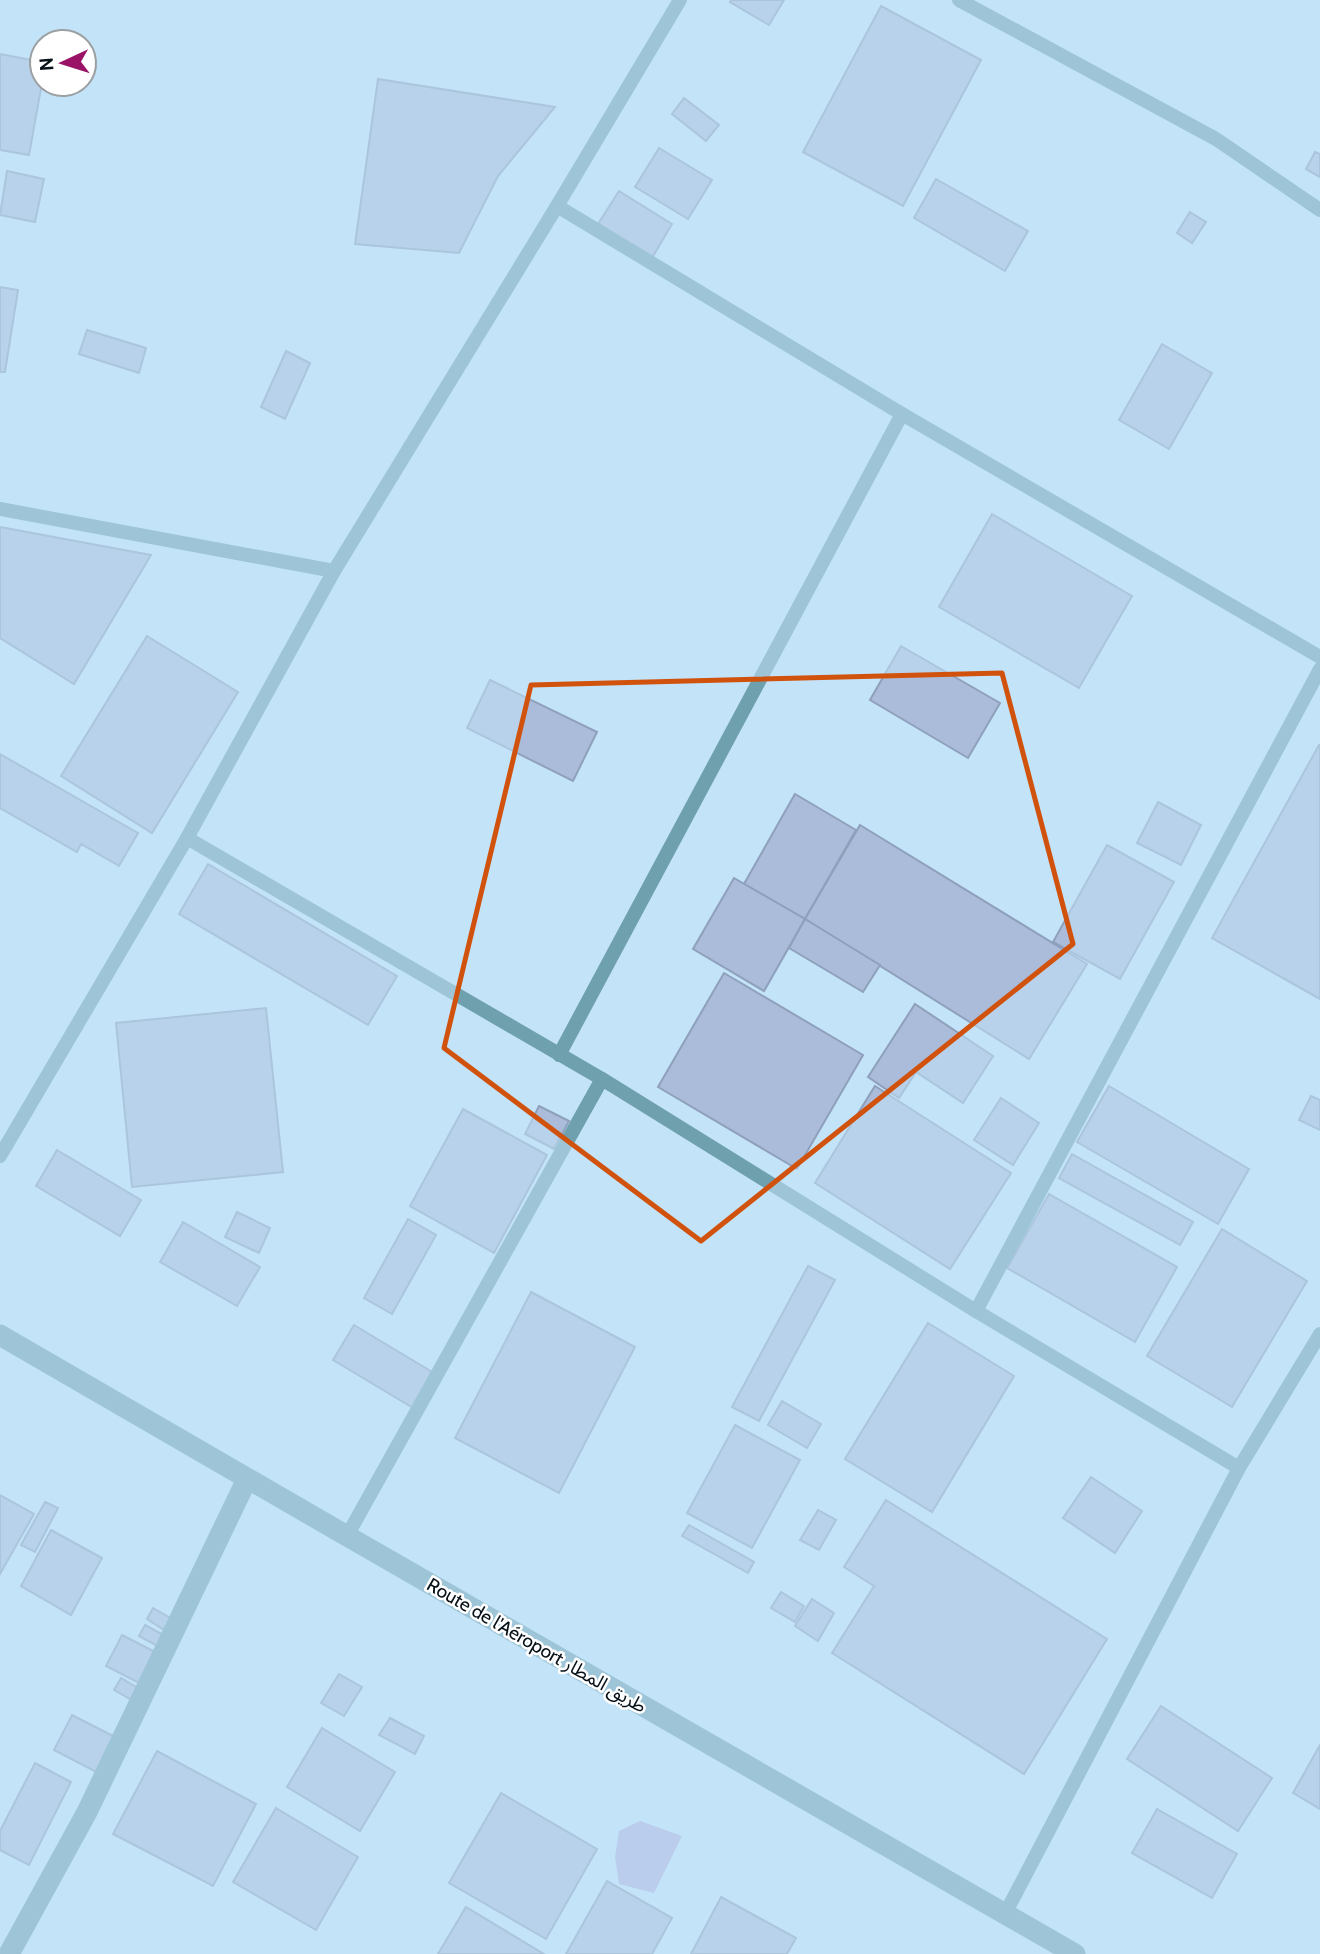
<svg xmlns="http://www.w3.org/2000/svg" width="1320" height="1954" font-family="Cabin,'Noto Sans Arabic',sans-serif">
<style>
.green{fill:#afb1db}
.building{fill:#aabcd9;stroke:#8ea0bb;stroke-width:2}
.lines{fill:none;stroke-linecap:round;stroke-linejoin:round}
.service{stroke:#6fa0ad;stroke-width:14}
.minor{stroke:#6fa0ad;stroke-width:21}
.tertiary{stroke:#6fa0ad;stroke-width:21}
.marked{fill:none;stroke:#d1520d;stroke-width:5;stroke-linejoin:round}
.labels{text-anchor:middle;stroke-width:5;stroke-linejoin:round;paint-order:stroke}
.street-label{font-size:19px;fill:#061118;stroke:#fff}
</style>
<rect width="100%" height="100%" fill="#c3e3f9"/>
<!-- green -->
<path class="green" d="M640,1821L682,1836L654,1893L619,1884L615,1857L619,1831Z"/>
<!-- building -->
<g class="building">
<path d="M731,0H784L769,25L730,2Z"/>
<path d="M881,6L981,60L903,206L803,152Z"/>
<path d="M0,54L42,62V83L29,155L0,150Z"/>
<path d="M378,79L555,107L498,176L459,253L355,244Z"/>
<path d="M684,98L719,125L706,141L672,114Z"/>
<path d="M659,148L712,180L688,219L635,187Z"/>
<path d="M1315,152L1320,154V177L1306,169Z"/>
<path d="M7,171L44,179L35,222L0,215Z"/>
<path d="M936,179L1028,231L1005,271L914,218Z"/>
<path d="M619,191L672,224L652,258L598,224Z"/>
<path d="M1190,212L1206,222L1192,243L1177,233Z"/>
<path d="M0,287L18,290L5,372H0Z"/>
<path d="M87,330L146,348L139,373L79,354Z"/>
<path d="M1162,344L1212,373L1169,449L1119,420Z"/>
<path d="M286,351L310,363L285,419L261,407Z"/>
<path d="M992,514L1132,596L1079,688L939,607Z"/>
<path d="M0,527L151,555L74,684L0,638Z"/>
<path d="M147,636L238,692L152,833L61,776Z"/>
<path d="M901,646L1000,703L968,758L870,700Z"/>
<path d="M490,680L597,732L573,781L467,728Z"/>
<path d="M1319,745H1320V999L1212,938Z"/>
<path d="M0,754L138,833L119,866L81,844L77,852L0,808Z"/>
<path d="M795,794L856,830L805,919L744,884Z"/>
<path d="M1158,802L1201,825L1181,865L1137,843Z"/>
<path d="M860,825L1087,964L1029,1059L805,919Z"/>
<path d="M1107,845L1174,882L1120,979L1053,942Z"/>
<path d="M208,864L397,976L368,1025L179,914Z"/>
<path d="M734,878L805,919L764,991L693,949Z"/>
<path d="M805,919L880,965L863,992L789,948Z"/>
<path d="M724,973L863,1055L797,1169L658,1087Z"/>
<path d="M915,1004L993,1056L963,1103L916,1072L899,1098L868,1077Z"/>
<path d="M266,1008L283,1172L132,1187L116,1023Z"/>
<path d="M875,1086L1011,1173L950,1269L815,1183Z"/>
<path d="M1109,1086L1249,1169L1218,1224L1077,1142Z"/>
<path d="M1311,1096L1320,1100V1130L1299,1120Z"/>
<path d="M1001,1098L1039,1123L1013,1165L974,1140Z"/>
<path d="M539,1106L569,1121L554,1149L525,1134Z"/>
<path d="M463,1109L547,1155L494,1253L410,1206Z"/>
<path d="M57,1150L141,1200L120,1236L36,1186Z"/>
<path d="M1072,1154L1193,1222L1180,1245L1059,1178Z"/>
<path d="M1049,1194L1177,1267L1135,1342L1007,1268Z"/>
<path d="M237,1212L270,1228L259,1253L225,1237Z"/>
<path d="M408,1219L436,1235L392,1314L364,1298Z"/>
<path d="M183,1222L260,1267L237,1306L160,1262Z"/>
<path d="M1222,1229L1307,1281L1232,1407L1147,1356Z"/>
<path d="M808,1266L835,1280L759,1421L732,1407Z"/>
<path d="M531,1292L635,1347L559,1493L455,1438Z"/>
<path d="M928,1323L1014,1376L932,1512L845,1459Z"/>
<path d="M354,1325L434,1373L413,1408L333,1360Z"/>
<path d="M782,1401L821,1424L807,1448L768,1425Z"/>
<path d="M735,1425L800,1460L752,1548L687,1513Z"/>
<path d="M1091,1477L1142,1511L1115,1553L1063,1518Z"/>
<path d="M0,1495L34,1514L0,1574Z"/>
<path d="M886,1500L1107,1639L1024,1774L832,1653L874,1586L844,1567Z"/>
<path d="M45,1502L58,1508L35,1552L21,1545Z"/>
<path d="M818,1510L836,1520L819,1550L800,1540Z"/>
<path d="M689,1525L754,1562L748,1573L682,1536Z"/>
<path d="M51,1530L102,1558L71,1615L21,1586Z"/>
<path d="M781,1592L804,1606L795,1622L771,1608Z"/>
<path d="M812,1599L834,1613L818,1641L795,1626Z"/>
<path d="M153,1608L174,1620L167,1632L147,1619Z"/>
<path d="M145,1625L167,1637L161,1648L139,1636Z"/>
<path d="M122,1635L161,1655L145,1686L106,1666Z"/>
<path d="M339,1674L362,1687L344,1716L321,1703Z"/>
<path d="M121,1678L143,1691L137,1703L114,1690Z"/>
<path d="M1161,1706L1272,1778L1238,1831L1127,1759Z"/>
<path d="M72,1715L119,1739L100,1774L54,1750Z"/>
<path d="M390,1718L424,1736L415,1754L379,1735Z"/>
<path d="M322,1728L395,1772L360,1831L287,1787Z"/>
<path d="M1320,1745V1809L1293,1793Z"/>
<path d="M157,1751L256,1804L213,1886L113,1834Z"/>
<path d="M35,1763L71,1782L29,1865L0,1850V1831Z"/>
<path d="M501,1793L597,1849L546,1939L449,1883Z"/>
<path d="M276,1808L358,1857L316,1930L233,1882Z"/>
<path d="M1157,1809L1237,1854L1212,1898L1132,1853Z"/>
<path d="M607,1881L672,1918L652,1954H566Z"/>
<path d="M721,1897L796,1938L787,1954H691Z"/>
<path d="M466,1907L544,1954H438Z"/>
</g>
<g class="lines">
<!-- service -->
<g class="service">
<path d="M959,0L1216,139L1320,210"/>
<path d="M557,206L902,414L1320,657"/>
<path d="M0,509L334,571"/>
<path d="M187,838L602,1079"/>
<path d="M559,1055L902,414"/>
<path d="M0,1156L187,838L334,571L557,206L680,0"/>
<path d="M976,1311L1320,669"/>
<path d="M347,1536L602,1079L976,1311L1239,1468"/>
<path d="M1005,1914L1239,1468L1320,1334"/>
</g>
<!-- minor -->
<path class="minor" d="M9,1954L87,1812L247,1479"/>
<!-- tertiary -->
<path class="tertiary" d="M0,1335L347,1536L1075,1954"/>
</g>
<!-- marked area -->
<path d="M0 0H1320V1954H0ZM1002,673L1073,944L701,1241L444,1048L531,685Z" fill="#c3e3f9" fill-opacity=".55" fill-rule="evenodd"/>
<path class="marked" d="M1002,673L1073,944L701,1241L444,1048L531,685Z"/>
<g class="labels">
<!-- street labels -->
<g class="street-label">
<text transform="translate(537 1645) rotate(30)" y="7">Route de l'Aéroport طريق المطار</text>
</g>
</g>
<!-- north arrow -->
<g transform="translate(63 63) rotate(266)"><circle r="33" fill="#ffffff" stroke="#9ba0a3" stroke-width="2"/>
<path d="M0-5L12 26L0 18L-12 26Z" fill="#9a1367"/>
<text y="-10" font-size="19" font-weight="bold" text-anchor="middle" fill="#061118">N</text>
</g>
</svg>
